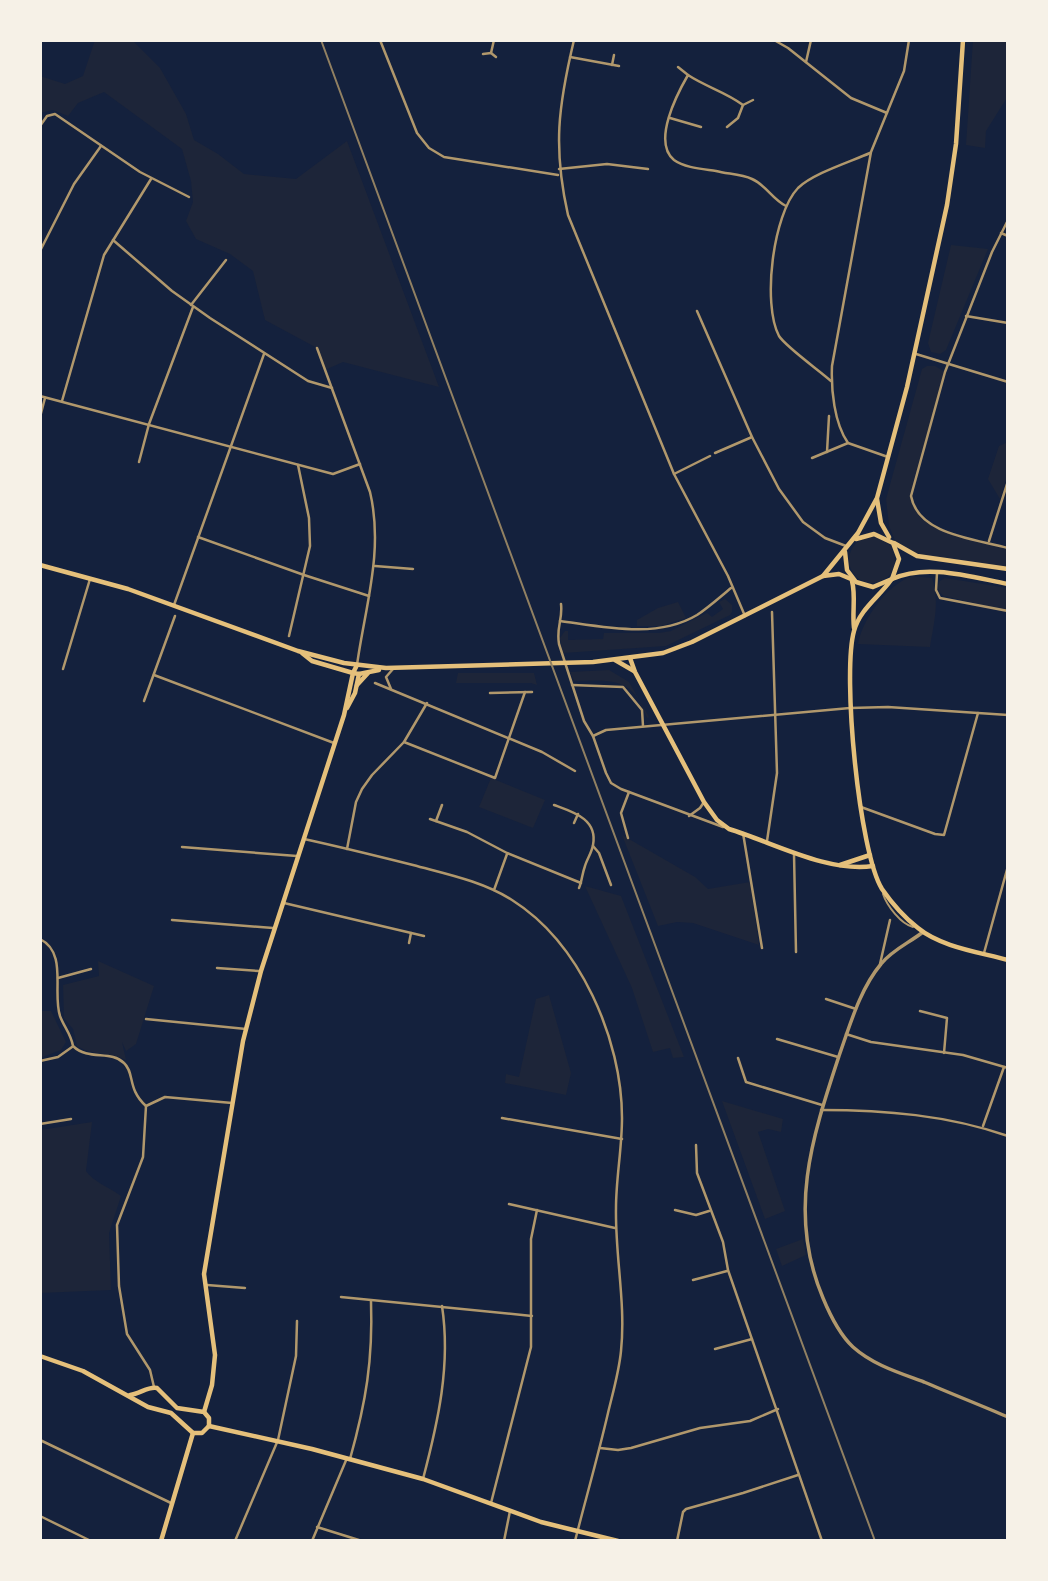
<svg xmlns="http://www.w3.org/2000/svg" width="1048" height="1581" font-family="'Nunito Sans',sans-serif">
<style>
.green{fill:#1d2539}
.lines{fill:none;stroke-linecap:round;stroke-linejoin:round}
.service{stroke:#b1986c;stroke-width:2}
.minor{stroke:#b1986c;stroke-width:2.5}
.tertiary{stroke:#b1986c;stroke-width:3.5}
.secondary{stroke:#e5c07b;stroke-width:4.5}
.primary{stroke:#e5c07b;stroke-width:4.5}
.rail{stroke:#918062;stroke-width:2}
</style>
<rect width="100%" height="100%" fill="#14213d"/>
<!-- green -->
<g class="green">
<path d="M95,40H132L160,68L186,114L194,140L218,154L244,174L296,179L347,141L439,387L343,362L325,370L317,348L265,320L253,271L230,254L196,239L186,221L193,202L191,181L182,149L104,92L78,103L68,116L53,110L40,113V76L65,84L83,76Z"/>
<path d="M973,40H1008V96L986,131L985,148L966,145Z"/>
<path d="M951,245L988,249L946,350L940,354L931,352L928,343Z"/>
<path d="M927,366H935L945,372L913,482C902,535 971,537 1008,548V569L921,557L896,543L889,526L886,499L922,369Z"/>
<path d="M1008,442V474L1000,499L988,479L999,446Z"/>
<circle cx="872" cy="560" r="23"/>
<path d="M912,576L932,578C940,602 934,622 930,647L858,644C863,618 887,585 912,576Z"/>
<path d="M945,578L1008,588V611L944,596L939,592L938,586L940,581Z"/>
<path d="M725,599L732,605V612L730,615L666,646L563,653L560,638L565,631H568V640L603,639L604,633H659L671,631L707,613L712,617L723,609L719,602Z"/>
<path d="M678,602L686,618L661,626H637V620L658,608Z"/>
<path d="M609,670L629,682L649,717L647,718C634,677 611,680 574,681L570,672Z"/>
<path d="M458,673H534L537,685L531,683H456Z"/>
<path d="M491,778L545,800L533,828L479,807Z"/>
<path d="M622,835L695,877L708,889L750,882L759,945L693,923L677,922L658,926Z"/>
<path d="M585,886L621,896L684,1057L673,1058L670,1048L653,1052L632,988Z"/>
<path d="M98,961L154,986L136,1044L126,1051L122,1042L126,1060C110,1052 93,1056 77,1046L73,1029L64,1018L63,985L99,976Z"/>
<path d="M549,995L571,1073L566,1095L505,1083L506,1074L519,1077L536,999Z"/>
<path d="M40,1011H51L66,1042L61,1050L40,1058Z"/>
<path d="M722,1101L783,1119L781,1132L768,1129L758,1132L785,1211L765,1219Z"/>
<path d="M92,1122L86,1171C93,1182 109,1187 121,1196L109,1233L111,1290L40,1293V1130Z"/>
<path d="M803,1239L806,1255L782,1266L776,1249Z"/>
</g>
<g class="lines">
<!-- service -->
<path class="service" d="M883,894C887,906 901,924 913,927"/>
<!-- minor -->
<g class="minor">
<path d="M380,40L417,133L429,148L444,157L558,175"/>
<path d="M494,40L491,53L496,57"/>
<path d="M574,40C558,107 553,148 568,215L674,474L728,576L745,616"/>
<path d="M774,40L788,48L851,98L887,113"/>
<path d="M40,41L41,40"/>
<path d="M483,54L491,53"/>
<path d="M570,57L619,66"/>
<path d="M806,62L811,40"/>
<path d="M612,65L614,55"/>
<path d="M678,67L688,75"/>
<path d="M743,105L753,100"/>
<path d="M670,118L701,127"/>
<path d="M40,126L47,116L55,114L140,172L189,197"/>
<path d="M727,127L738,118L743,105C726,92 706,87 688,75C677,94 652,142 674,160C685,168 703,169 716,171C727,174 741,174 752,179C766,185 772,199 786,206"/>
<path d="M559,169L607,164L648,169"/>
<path d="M1008,220L992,252L945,372L911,496C918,535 976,539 1008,548"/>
<path d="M1001,233L1008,236"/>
<path d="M113,240L172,291L210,318L308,381L332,388"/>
<path d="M40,251L74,184L101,146"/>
<path d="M191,305L226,260"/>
<path d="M697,311L752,437L779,489L803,522L825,538L846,546"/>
<path d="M966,316L1008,323"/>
<path d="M317,348L370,492C384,551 365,607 357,665"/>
<path d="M916,354L1008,382"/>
<path d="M831,381C820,371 786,347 779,336C762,304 773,214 798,188C814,173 850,162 870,153"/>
<path d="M40,396L333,474L360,464"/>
<path d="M62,401L104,255L151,179"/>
<path d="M40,417L45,398"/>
<path d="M827,452L829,416"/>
<path d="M715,453L752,437"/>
<path d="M888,457L848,443C834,423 831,389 832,366L871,152L904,71L909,40"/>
<path d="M812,458L848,443"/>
<path d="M139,462L149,424L193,307"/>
<path d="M674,474L710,456"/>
<path d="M198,537L304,575L369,596"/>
<path d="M989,541L1008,481"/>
<path d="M375,566L413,569"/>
<path d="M937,573L936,590L940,598L1008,611"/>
<path d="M561,604C563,619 556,627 559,644L584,721L593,736L606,773L611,783L621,789L723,827"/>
<path d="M174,605L264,354"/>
<path d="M560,621C604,627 657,639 697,615C709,607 720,597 731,588"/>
<path d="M289,636L310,546L309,518L298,465"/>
<path d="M63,669L90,579"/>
<path d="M154,675L334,743"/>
<path d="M375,683L542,752L575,771"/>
<path d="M572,685L623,687L642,710L643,726"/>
<path d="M391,689L386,677L393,669"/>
<path d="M490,693L532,692"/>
<path d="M144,701L175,616"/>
<path d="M593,736L606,730L850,708L888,707L1008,715"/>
<path d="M404,742L495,778L525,692"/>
<path d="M554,805C573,812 598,819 593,845C592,852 587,859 585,866C582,874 582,881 579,888"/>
<path d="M861,807L935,834L944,835L978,713"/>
<path d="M689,816L700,808L704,802"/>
<path d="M430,819L467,832L507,853L581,883"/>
<path d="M436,821L442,805"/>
<path d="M574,823L578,814"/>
<path d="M743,833L762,948"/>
<path d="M628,838L621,813L629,792"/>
<path d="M304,839C341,847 377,856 413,865C446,874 482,881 512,900C580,943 622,1039 622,1118C622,1149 616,1178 616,1208C615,1256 626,1303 621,1351C619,1372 613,1392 608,1413C598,1456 586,1498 575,1541"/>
<path d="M767,841L777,773L772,612"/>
<path d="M593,846L599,853L611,885"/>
<path d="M182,847L297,856"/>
<path d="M347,849L356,802L362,789L372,775L404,742L427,703"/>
<path d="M794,854L796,952"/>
<path d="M494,890L507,854"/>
<path d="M284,903L424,936"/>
<path d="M172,920L273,928"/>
<path d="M40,939C68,953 52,992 60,1016C64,1027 71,1034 73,1046C88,1061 111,1050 124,1063C135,1073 127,1089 146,1106"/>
<path d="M409,943L411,933"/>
<path d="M984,953L1008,866"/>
<path d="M880,964L890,920"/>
<path d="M217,968L259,971"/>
<path d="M58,978L91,969"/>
<path d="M826,999L856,1009"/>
<path d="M920,1011L947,1018L944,1053"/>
<path d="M146,1019L246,1029"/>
<path d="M846,1034L871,1042L963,1055L1008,1068"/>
<path d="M777,1039L838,1057"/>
<path d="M738,1058L746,1082L822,1105"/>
<path d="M40,1061L58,1057L72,1047"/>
<path d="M821,1110C885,1110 947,1115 1008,1136"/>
<path d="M502,1118L622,1139"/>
<path d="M40,1124L71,1119"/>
<path d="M983,1126L1004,1067"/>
<path d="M696,1145L697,1173L723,1242L728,1270L822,1541"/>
<path d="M509,1204L615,1228"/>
<path d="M675,1210L696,1215L709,1211"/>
<path d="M693,1280L727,1271"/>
<path d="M207,1285L245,1288"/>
<path d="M341,1297L532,1316"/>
<path d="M715,1349L752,1339"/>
<path d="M154,1387L150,1370L127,1334L119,1286L117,1225L143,1157L146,1106L165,1097L232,1103"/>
<path d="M40,1440L171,1503"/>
<path d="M600,1448L618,1450L631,1448L700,1428L750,1421L778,1409"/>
<path d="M350,1459C366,1402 373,1360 371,1301"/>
<path d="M423,1479C438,1422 451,1365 442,1306"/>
<path d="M491,1503L531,1347V1239L537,1210"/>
<path d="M40,1516L91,1541"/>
<path d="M317,1527L362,1541"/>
<path d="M235,1541L278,1440L296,1356L297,1321"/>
<path d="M312,1541L347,1458"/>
<path d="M504,1541L510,1511"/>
<path d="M677,1541L683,1512L686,1509L743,1493L798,1475"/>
</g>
<!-- tertiary -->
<path class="tertiary" d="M923,932C909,943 892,950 881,964C860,989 850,1025 839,1056C812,1138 787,1213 823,1298C830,1315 839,1334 853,1347C873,1365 900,1373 924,1382C952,1394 980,1405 1008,1417"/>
<!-- secondary -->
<g class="secondary">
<path d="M630,658L635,672L704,802L717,820L729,829C772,842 828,873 873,866"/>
<path d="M615,660L634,671"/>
<path d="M347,708L355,693L359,674"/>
<path d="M840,865L870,855"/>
<path d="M40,1356L83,1371L148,1407L171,1413L193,1433H202L209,1426"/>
<path d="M130,1395C140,1394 148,1386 157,1388L177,1408L204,1412L209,1418V1426"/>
<path d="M204,1412L212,1385L215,1355L204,1274L243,1041L261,971L344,715L353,673L357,665"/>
<path d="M209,1426L312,1449L423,1479L541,1522L618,1541"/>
<path d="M161,1541L193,1433"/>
</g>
<!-- primary -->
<g class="primary">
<path d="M877,499L881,523L889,537"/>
<path d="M894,543L917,556L1008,569"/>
<path d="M845,552L847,570L856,582L873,587L892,579L899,559L893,543L874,534L856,539"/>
<path d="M40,565L128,589L298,651L344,663L386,668L593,662L663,653L692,642L823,576L858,533L877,498L907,387L947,205L956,144L963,40"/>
<path d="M823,576L839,574L851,579"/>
<path d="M892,579C927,563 971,577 1008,584"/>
<path d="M891,580C879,597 860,609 854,631C842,674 859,852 882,889C891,902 905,918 918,928C941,947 979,952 1008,960"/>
<path d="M852,581C856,596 852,612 854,628"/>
<path d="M302,653L312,661L353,673L359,674L379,670"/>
<path d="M357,685L368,673"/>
</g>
<!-- rail -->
<path class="rail" d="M321,40L875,1541"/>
</g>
<!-- border -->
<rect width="1048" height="1581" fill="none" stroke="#f6f1e7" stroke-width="84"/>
</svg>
